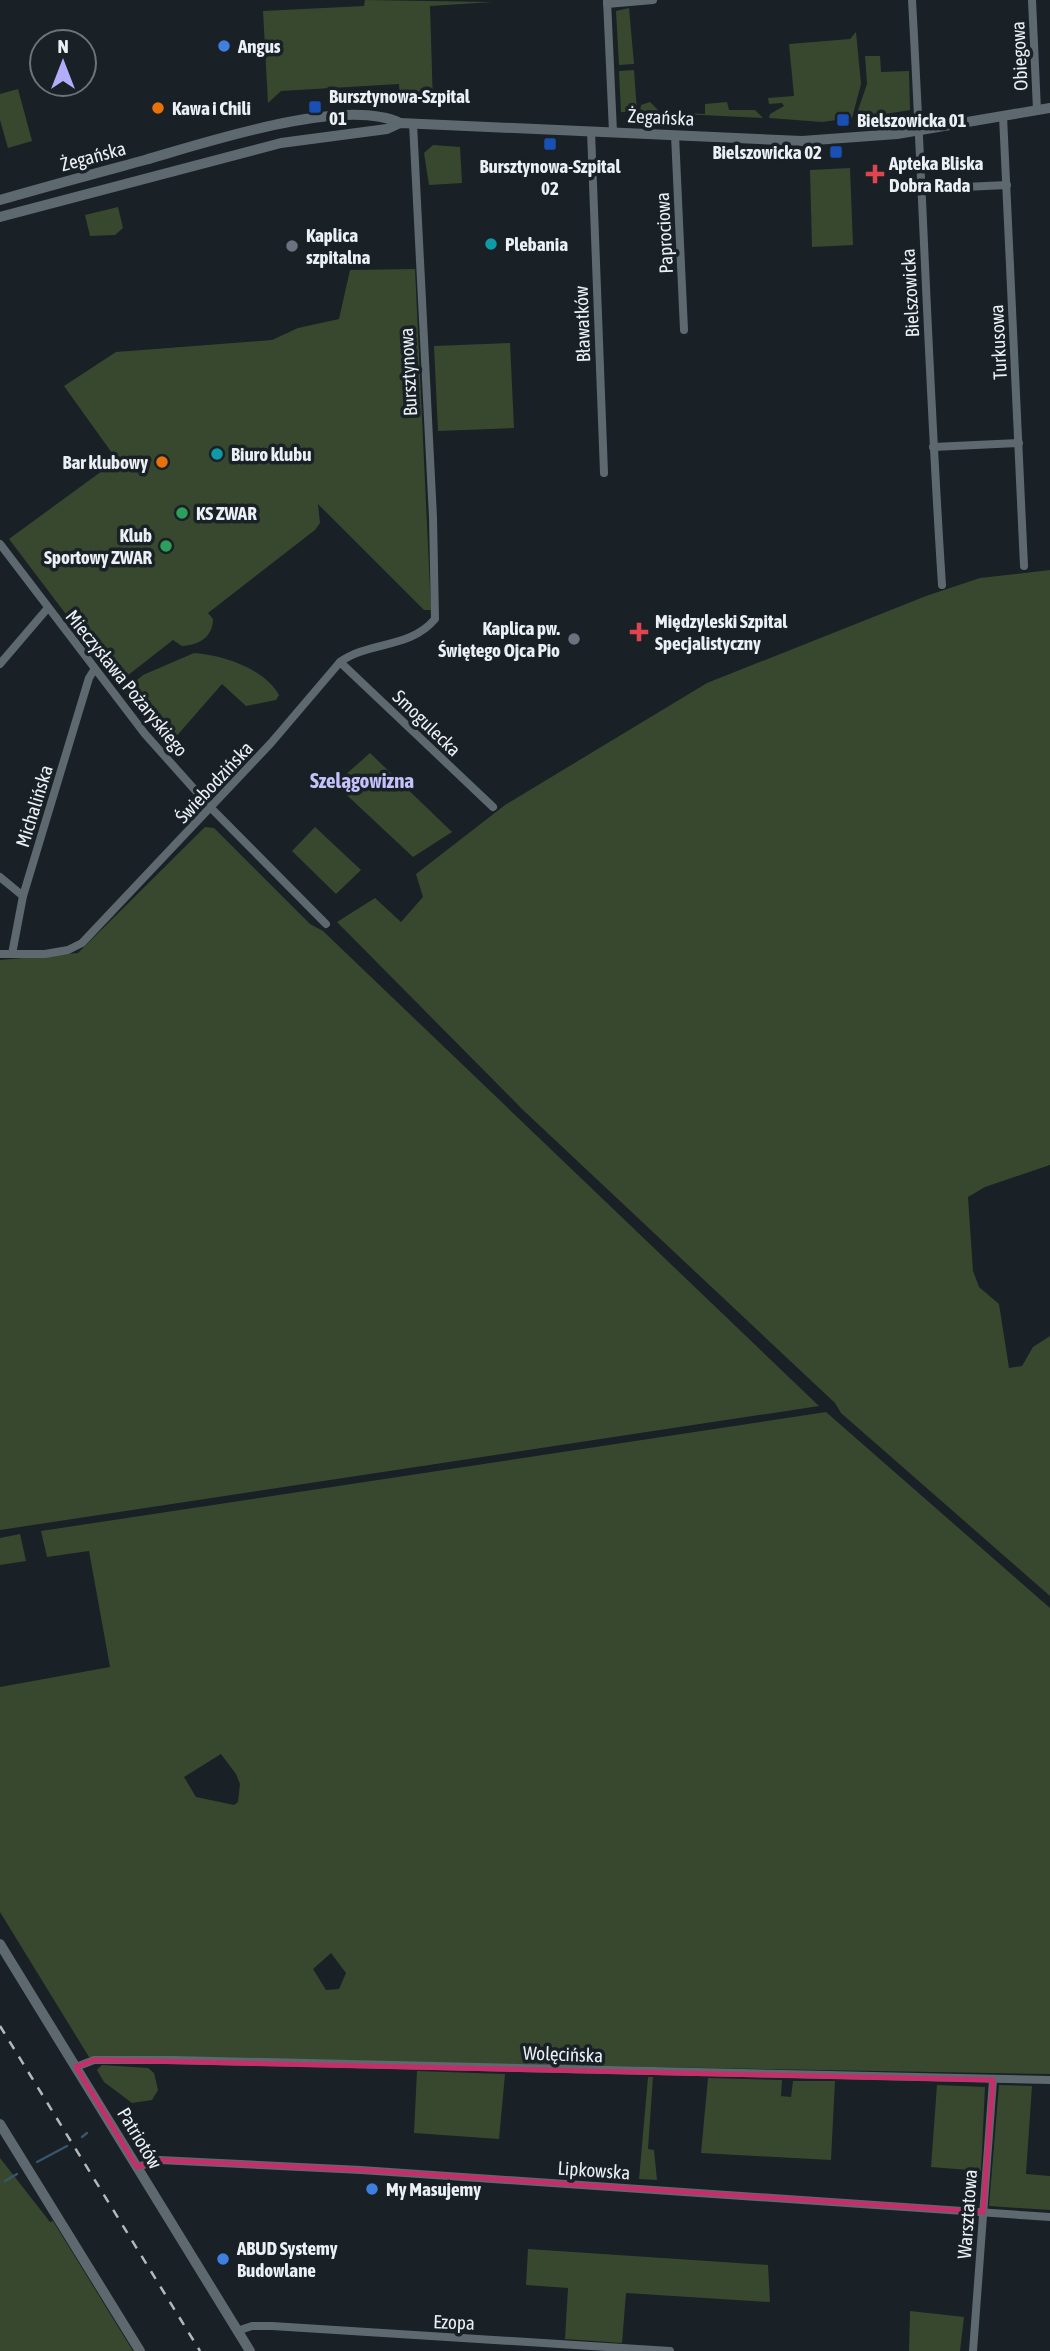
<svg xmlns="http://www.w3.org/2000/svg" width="1050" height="2351" font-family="'Asap Condensed',sans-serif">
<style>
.green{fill:#37482f;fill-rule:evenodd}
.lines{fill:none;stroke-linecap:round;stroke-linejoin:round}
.stream{stroke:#38556e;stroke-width:2.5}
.street{stroke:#5e686f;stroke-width:8}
.secondary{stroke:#5e686f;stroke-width:10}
.rail{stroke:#b2b8bd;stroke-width:2.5;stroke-dasharray:9 9;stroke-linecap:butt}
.marked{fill:none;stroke:#c62e6a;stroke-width:5;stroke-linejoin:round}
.shop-dot{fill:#3f7fe0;stroke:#192026;stroke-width:2.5}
.transit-dot{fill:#1a4fb4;stroke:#192026;stroke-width:2.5}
.food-dot{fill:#e8710a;stroke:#192026;stroke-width:2.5}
.health-dot{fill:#e0444e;stroke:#192026;stroke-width:2.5}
.culture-dot{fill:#0f9aa8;stroke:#192026;stroke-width:2.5}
.worship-dot{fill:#6b7280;stroke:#192026;stroke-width:2.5}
.leisure-dot{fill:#2e9e5b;stroke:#192026;stroke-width:2.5}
.labels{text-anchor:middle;stroke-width:7;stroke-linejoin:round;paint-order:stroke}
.poi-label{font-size:19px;font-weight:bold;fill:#ebf0f5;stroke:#192026;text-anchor:start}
.street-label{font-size:19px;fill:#ebf0f5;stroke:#192026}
.neighbourhood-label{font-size:21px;font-weight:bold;fill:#c5c1fb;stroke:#192026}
</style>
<rect width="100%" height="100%" fill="#192026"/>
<!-- green -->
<g class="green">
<path d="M365,0L493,2L430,6L433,104L400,102L399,84L281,91L268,103L263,11L364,6Z"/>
<path d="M629,8L634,64L619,65L616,11Z"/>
<path d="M856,32L861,84L852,118L822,122L769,118L770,114L784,106L782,103L769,104L768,98L794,96L789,44L850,39Z"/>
<path d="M865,56H880L881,72L909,71L910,110L855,119L867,84Z"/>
<path d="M634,70L637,112H621L619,71Z"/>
<path d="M18,89L32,141L8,148L0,120V94Z"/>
<path d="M650,102L660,112L705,114V104L727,102L729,110H755L763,118L640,112L641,105Z"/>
<path d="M433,145L460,147L462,183L429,185L424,153Z"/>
<path d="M850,168L853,245L812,247L810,170Z"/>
<path d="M118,207L123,228L115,235L90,236L85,215Z"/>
<path d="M415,269L431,610H424L318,504L320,523L315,530L208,613L213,619C213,637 199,645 182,646L173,640L118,683L9,539L117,460L64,386L116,352L272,340L298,328L339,319L350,270Z"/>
<path d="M510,343L514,428L438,431L434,346Z"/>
<path d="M1050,570V1165L985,1187L968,1197L973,1271L979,1287L999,1304L1009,1368L1022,1366L1033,1347L1050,1336V1596L841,1413L835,1403L522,1109L337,922L375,898L401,922L423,897L416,874L505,805L707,683L926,596L980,578Z"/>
<path d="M194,653C222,655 264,668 279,695L276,700L246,706L222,684L167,747L124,691L143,675Z"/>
<path d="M370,753L452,832L413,857L335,784Z"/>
<path d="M205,827L214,828L310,924L323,931L819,1406L0,1530V960L78,953Z"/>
<path d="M315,827L361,870L336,894L292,851Z"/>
<path d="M826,1412L1050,1608V2074L89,2057L0,1912V1687L110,1667L89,1551L47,1557L41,1531ZM221,1754L236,1774L240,1784L238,1802L234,1805L196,1797L184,1777ZM331,1953L346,1973L339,1989L326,1990L313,1969Z"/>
<path d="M20,1534L26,1561L0,1565V1538Z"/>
<path d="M102,2065L148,2068L154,2073L158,2090L152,2100L132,2103L104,2082L97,2070Z"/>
<path d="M417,2071L505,2074L499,2139L414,2133Z"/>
<path d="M648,2077H653L648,2149L654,2150L657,2180L639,2179Z"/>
<path d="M708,2078L782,2080L781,2096L791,2097L793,2081H835L831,2160L701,2153Z"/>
<path d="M937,2085L985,2087L981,2171L931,2167Z"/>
<path d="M999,2085L1032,2086L1026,2174L1050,2176V2210L989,2206Z"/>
<path d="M0,2158L50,2222L53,2221L133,2351H0Z"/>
<path d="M528,2249L768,2265L770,2302L626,2293L622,2343L565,2339L568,2288L526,2285Z"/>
<path d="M910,2311L964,2317L960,2351H909Z"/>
</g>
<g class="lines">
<!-- stream -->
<g class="stream">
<path d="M82,2137L87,2133"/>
<path d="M37,2162L67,2146"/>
<path d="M5,2181L17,2174"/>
</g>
<!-- street -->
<g class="street">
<path d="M607,0L613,132"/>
<path d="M912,0C923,195 929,390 942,585"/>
<path d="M1032,0L1037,110"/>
<path d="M607,4L653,0"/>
<path d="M1003,116L1024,566"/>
<path d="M591,131L604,473"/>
<path d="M675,135L684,330"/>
<path d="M921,189L1007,185"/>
<path d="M933,447L1019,443"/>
<path d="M0,544L145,734L211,808L326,924"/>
<path d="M340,662L493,807"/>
<path d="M0,664L47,609"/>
<path d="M0,877L23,896"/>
<path d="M0,954H45L68,950L82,943L271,743L340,662C369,641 410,649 435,619L433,517L413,123"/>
<path d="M12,954L23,896L89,678L94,670"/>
<path d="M76,2067L94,2060H172L1050,2080"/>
<path d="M137,2167L160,2160L361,2170L1050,2217"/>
<path d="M237,2331L252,2326H272L670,2351"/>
<path d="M973,2351L993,2080"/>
</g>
<!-- secondary -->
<g class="secondary">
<path d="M0,200C48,186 97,173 145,160C205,143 344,96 400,123"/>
<path d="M0,217L281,143L387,129L400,123L802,141L897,134L1050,108"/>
<path d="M0,1944L250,2351"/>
<path d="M0,2124L140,2351"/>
</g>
<!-- rail -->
<path class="rail" d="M0,2026L200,2351"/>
</g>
<!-- marked area -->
<path class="marked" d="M94,2060L993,2080L983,2212L361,2170L160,2160L137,2167L76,2067Z"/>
<!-- markers -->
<g class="shop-dot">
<circle cx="224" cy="46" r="7"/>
<circle cx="372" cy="2189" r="7"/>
<circle cx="223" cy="2259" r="7"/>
</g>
<g class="transit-dot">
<rect x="308" y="100" width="14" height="14" rx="3.5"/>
<rect x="836" y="113" width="14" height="14" rx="3.5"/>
<rect x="543" y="137" width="14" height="14" rx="3.5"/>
<rect x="829" y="145" width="14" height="14" rx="3.5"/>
</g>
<g class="food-dot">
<circle cx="158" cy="108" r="7"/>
<circle cx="162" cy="462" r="7"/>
</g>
<g class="health-dot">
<path d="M871.5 163.5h7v7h7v7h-7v7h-7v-7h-7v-7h7z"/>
<path d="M635.5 621.5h7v7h7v7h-7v7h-7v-7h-7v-7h7z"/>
</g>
<g class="culture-dot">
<circle cx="491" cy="244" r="7"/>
<circle cx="217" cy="454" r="7"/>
</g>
<g class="worship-dot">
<circle cx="292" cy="246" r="7"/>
<circle cx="574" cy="639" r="7"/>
</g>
<g class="leisure-dot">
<circle cx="182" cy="513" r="7"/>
<circle cx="166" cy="546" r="7"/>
</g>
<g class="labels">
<!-- poi labels -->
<g class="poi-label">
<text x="238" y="53">Angus</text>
<text x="329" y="103">Bursztynowa-Szpital<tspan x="329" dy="22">01</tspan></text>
<text x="172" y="115">Kawa i Chili</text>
<text x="857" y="127">Bielszowicka 01</text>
<text x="822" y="159" text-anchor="end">Bielszowicka 02</text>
<text x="889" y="170">Apteka Bliska<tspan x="889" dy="22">Dobra Rada</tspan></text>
<text x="550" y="173" text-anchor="middle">Bursztynowa-Szpital<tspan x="550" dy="22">02</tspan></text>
<text x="306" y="242">Kaplica<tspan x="306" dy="22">szpitalna</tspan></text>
<text x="505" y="251">Plebania</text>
<text x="231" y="461">Biuro klubu</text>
<text x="148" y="469" text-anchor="end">Bar klubowy</text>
<text x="196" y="520">KS ZWAR</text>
<text x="152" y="542" text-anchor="end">Klub<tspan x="152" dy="22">Sportowy ZWAR</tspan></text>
<text x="655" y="628">Międzyleski Szpital<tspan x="655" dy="22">Specjalistyczny</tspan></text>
<text x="560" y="635" text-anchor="end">Kaplica pw.<tspan x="560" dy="22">Świętego Ojca Pio</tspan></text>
<text x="386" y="2196">My Masujemy</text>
<text x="237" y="2255">ABUD Systemy<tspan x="237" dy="22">Budowlane</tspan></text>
</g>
<!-- street labels -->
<g class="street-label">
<text transform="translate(1019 56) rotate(-93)" y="7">Obiegowa</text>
<text transform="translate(661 117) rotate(3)" y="7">Żegańska</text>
<text transform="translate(93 156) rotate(-15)" y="7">Żegańska</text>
<text transform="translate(664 233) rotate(-93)" y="7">Paprociowa</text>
<text transform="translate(910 293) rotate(-93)" y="7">Bielszowicka</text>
<text transform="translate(582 324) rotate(-92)" y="7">Bławatków</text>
<text transform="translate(998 342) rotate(-93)" y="7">Turkusowa</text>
<text transform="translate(408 372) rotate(-93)" y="7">Bursztynowa</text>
<text transform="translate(127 683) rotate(51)" y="7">Mieczysława Pożaryskiego</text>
<text transform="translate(427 723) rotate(44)" y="7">Smogulecka</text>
<text transform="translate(214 782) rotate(-47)" y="7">Świebodzińska</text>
<text transform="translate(34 806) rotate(-73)" y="7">Michalińska</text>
<text transform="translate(563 2054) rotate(2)" y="7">Wolęcińska</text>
<text transform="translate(140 2138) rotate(59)" y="7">Patriotów</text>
<text transform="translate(594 2170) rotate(4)" y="7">Lipkowska</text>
<text transform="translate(967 2214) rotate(-86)" y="7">Warsztatowa</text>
<text transform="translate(454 2322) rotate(2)" y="7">Ezopa</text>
</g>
<!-- neighbourhood labels -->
<g class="neighbourhood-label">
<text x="362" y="788">Szelągowizna</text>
</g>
</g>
<!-- north arrow -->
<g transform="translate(63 63)"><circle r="33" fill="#192026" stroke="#6d7379" stroke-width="2"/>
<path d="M0-5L12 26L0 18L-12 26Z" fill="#b3adf9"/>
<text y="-10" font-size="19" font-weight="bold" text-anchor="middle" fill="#ebf0f5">N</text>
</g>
</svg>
